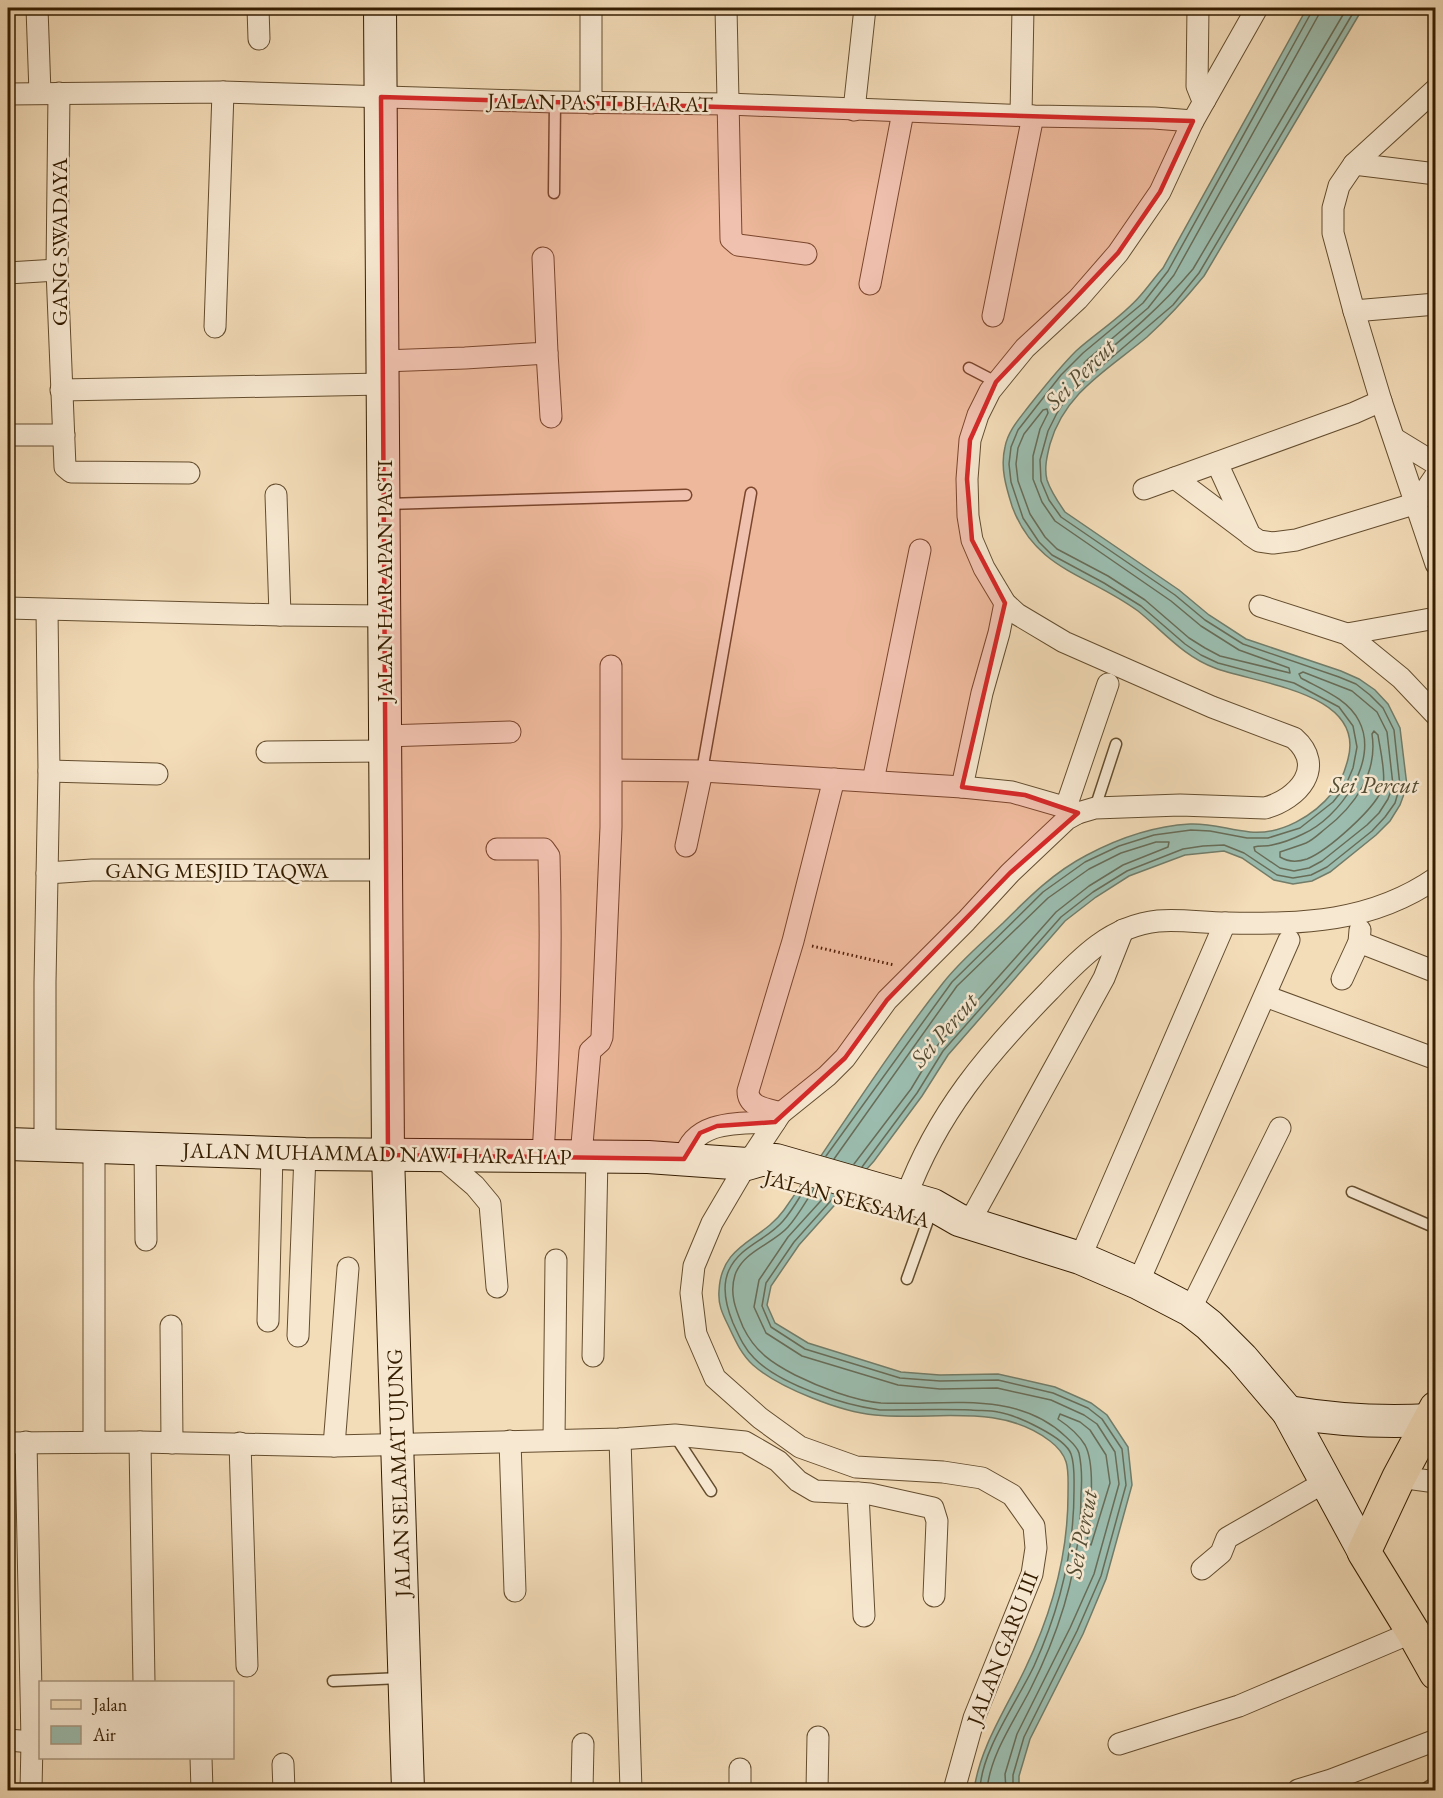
<svg xmlns="http://www.w3.org/2000/svg" width="1443" height="1798" font-family="'EB Garamond',serif">
<style>
.water{fill:#9bbcae;stroke:#727c68;stroke-width:1.5}
.lines{fill:none;stroke-linecap:round;stroke-linejoin:round}
.shore{stroke:#686c57;stroke-width:1.5}
.lane-casing{stroke:#644d2e;stroke-width:13}
.street-casing{stroke:#644d2e;stroke-width:23}
.secondary-casing{stroke:#351d00;stroke-width:34}
.primary-casing{stroke:#351d00;stroke-width:35}
.path{stroke:#351d00;stroke-width:3;stroke-dasharray:1.5 3;stroke-linecap:butt}
.lane{stroke:#f7e8d1;stroke-width:10}
.street{stroke:#f7e8d1;stroke-width:21}
.secondary{stroke:#f7e8d1;stroke-width:32}
.primary{stroke:#f3dcb8;stroke-width:33}
.marked{fill:#d62828;fill-opacity:0.2;stroke:#d62828;stroke-width:4.5;stroke-linejoin:round}
.labels{text-anchor:middle;stroke-width:5;stroke-linejoin:round;paint-order:stroke}
.street-label{font-size:22px;fill:#351d00;stroke:#f7e8d1}
.water-label{font-size:24px;font-style:italic;fill:#544d34;stroke:#f7e8d1}
</style>
<rect width="100%" height="100%" fill="#f3dcb8"/>
<filter id="stains"><feTurbulence type="fractalNoise" baseFrequency=".00333" numOctaves="4"/><feColorMatrix values="0 0 0 0 .2 0 0 0 0 .09 0 0 0 0 .02 0 0 0 .5 -.17"/></filter>
<radialGradient id="worn" r=".72"><stop offset=".6" stop-color="#630" stop-opacity="0"/><stop offset="1" stop-color="#630" stop-opacity=".3"/></radialGradient>
<!-- water -->
<path class="water" d="M1307,8H1363L1204,276C1186,298 1168,318 1147,337C1109,369 1065,392 1050,444C1047,456 1044,468 1047,480C1051,492 1058,502 1065,512L1179,590L1209,615L1246,639L1341,671L1359,679L1375,690L1388,704L1400,728L1407,786L1400,805L1390,821L1376,835L1330,872L1312,881L1293,884L1274,880L1242,858L1224,851L1185,855L1129,876L1096,897L1065,921L948,1055L922,1096L874,1161L799,1245L771,1286L767,1305L775,1323L808,1343L901,1372L940,1375L998,1374L1055,1387L1091,1403L1107,1415L1128,1447L1132,1485L1106,1579L1083,1634L1030,1739L1019,1776V1790H974C980,1747 1006,1709 1025,1669C1051,1615 1068,1555 1068,1495C1068,1471 1071,1457 1050,1441C1000,1402 933,1421 875,1415C841,1412 779,1388 753,1365C741,1354 735,1340 728,1325C722,1313 718,1304 719,1291C721,1243 761,1242 784,1210C837,1134 886,1055 943,983C960,961 983,942 1003,923C1029,897 1054,872 1087,855C1119,838 1154,826 1190,824C1211,823 1229,830 1250,832C1281,835 1314,816 1333,792C1341,782 1345,771 1348,759C1366,692 1257,684 1215,668C1184,657 1163,631 1138,611C1088,574 1035,570 1012,506C1006,487 1000,467 1005,447C1008,431 1019,419 1029,406C1044,387 1059,368 1076,351C1097,332 1122,317 1140,296C1148,287 1155,277 1163,268Z"/>
<g class="lines">
<!-- shore -->
<g class="shore">
<path d="M1319,8L1318,16L1174,275L1148,308L1088,359L1084,363L1086,366H1089C1129,334 1160,308 1193,269L1347,8"/>
<path d="M1043,410L1047,409L1048,413L1040,429L1033,456V479L1042,502L1055,521L1171,601L1201,626L1239,650L1289,668L1290,673L1220,656L1205,648L1189,638L1145,600L1108,576L1057,549L1045,537L1030,514L1018,481L1016,464L1018,448L1024,434Z"/>
<path d="M1303,672L1352,691L1377,712L1387,732L1393,785L1388,799L1379,813L1367,825L1322,861L1309,868L1294,871L1280,868L1255,851L1254,847C1260,845 1266,847 1272,845C1282,843 1293,839 1303,834C1339,818 1380,761 1359,721C1348,699 1321,689 1301,678L1299,674Z"/>
<path d="M1374,731L1378,735C1380,749 1386,773 1383,786C1378,807 1327,851 1307,859C1298,862 1288,862 1280,857V852C1289,849 1298,846 1306,843C1313,840 1319,834 1325,829C1355,806 1378,773 1372,734Z"/>
<path d="M826,1156L952,982L1043,892L1085,862L1119,846L1154,835L1191,830L1210,831L1247,838H1268L1300,828L1333,802L1345,787L1353,768L1357,747L1353,726L1339,707L1294,683L1218,663L1201,655L1185,644L1141,606L1104,583L1052,555L1039,542L1023,518L1011,482L1009,464L1011,447L1018,430L1061,375L1083,353L1143,303L1168,271L1311,13L1312,8"/>
<path d="M834,1159L957,986L1048,898L1089,869L1121,853L1156,842H1169L1168,847L1123,865L1089,886L1056,912L937,1046L911,1089L854,1164"/>
<path d="M862,1167L917,1093L943,1051L1061,917L1093,892L1127,871L1183,849L1203,846L1224,845L1244,853L1277,875L1293,878L1311,875L1327,867L1372,831L1385,817L1395,803L1400,786L1394,730L1383,708L1370,695L1356,684L1339,677L1243,644L1205,620L1175,595L1061,517L1049,500L1041,481L1040,460L1048,431L1057,413L1069,394L1173,305L1199,273L1356,8"/>
<path d="M806,1187C799,1198 792,1211 783,1221C767,1240 740,1246 729,1270C721,1287 726,1306 733,1323C739,1336 744,1348 754,1358C780,1385 844,1405 880,1410C911,1410 941,1409 971,1410C980,1411 990,1410 998,1412C1016,1415 1065,1437 1071,1454C1075,1465 1074,1479 1074,1491C1074,1552 1059,1611 1034,1666C1017,1702 981,1751 980,1790"/>
<path d="M814,1189C806,1201 798,1216 788,1227C773,1244 743,1251 735,1275C729,1294 736,1310 743,1327C755,1352 772,1363 795,1375C819,1387 855,1401 881,1403C942,1406 1016,1389 1065,1436C1070,1441 1077,1446 1079,1453C1082,1467 1082,1481 1081,1494C1081,1563 1061,1629 1030,1690C1014,1721 990,1755 987,1790"/>
<path d="M828,1193L788,1237L759,1280L754,1307L766,1333L802,1356L898,1385L940,1389L997,1388L1051,1400L1084,1415L1097,1424L1115,1452L1119,1484L1094,1574L1070,1628L1017,1734L1005,1774L1006,1790"/>
<path d="M836,1195L794,1242L766,1283L762,1306L771,1327L805,1349L900,1378L940,1381L998,1380L1053,1393L1088,1408L1102,1419L1122,1449L1126,1485L1101,1576L1077,1631L1024,1737L1013,1775V1790"/>
<path d="M1060,1414L1080,1422L1090,1430L1106,1455L1110,1483L1091,1545L1087,1542C1090,1519 1096,1465 1085,1445C1079,1435 1067,1425 1058,1419Z"/>
</g>
<defs>
<g id="lane">
<path d="M554,193L555,102"/>
<path d="M969,368L996,382"/>
<path d="M387,504L686,495"/>
<path d="M702,771L751,493"/>
<path d="M1095,808L1116,744"/>
<path d="M1352,1192L1436,1228"/>
<path d="M907,1279L932,1209"/>
<path d="M675,1436L711,1491"/>
<path d="M333,1681L401,1678"/>
<path d="M1423,1790L1436,1782"/>
</g>
<g id="street">
<path d="M37,8L40,93"/>
<path d="M258,8L259,39"/>
<path d="M726,8L731,239L738,245L806,254"/>
<path d="M1198,8L1197,86L1201,96L1205,100"/>
<path d="M1436,89L1354,164L1339,186L1333,208V233L1354,311L1381,401L1436,564"/>
<path d="M59,93L57,270L65,467L71,472L189,473"/>
<path d="M8,94L223,92L555,102L728,104L1033,116L1154,118L1193,121"/>
<path d="M591,103V8"/>
<path d="M854,110L865,8"/>
<path d="M1021,115L1023,8"/>
<path d="M1354,164L1436,174"/>
<path d="M8,273L57,270"/>
<path d="M870,284L903,112"/>
<path d="M1354,311L1436,304"/>
<path d="M993,316L1033,116"/>
<path d="M215,327L223,92"/>
<path d="M547,353L551,417"/>
<path d="M383,361L465,358L547,353L543,258"/>
<path d="M61,390L383,384"/>
<path d="M8,435H64"/>
<path d="M1395,439L1436,464"/>
<path d="M1217,463L1250,535L1259,541L1273,543L1296,540L1417,503L1436,475"/>
<path d="M1175,478L1247,532"/>
<path d="M1144,489L1354,413L1381,401"/>
<path d="M276,495L280,615"/>
<path d="M1260,606L1347,634L1401,678L1436,715"/>
<path d="M8,608L280,615L384,616"/>
<path d="M1347,634L1436,618"/>
<path d="M385,736L510,732"/>
<path d="M267,752L385,751"/>
<path d="M612,770L702,771L962,787L1012,792L1071,809L1078,813"/>
<path d="M49,771L157,774"/>
<path d="M873,781L920,550"/>
<path d="M962,787L982,693L999,633L1005,603"/>
<path d="M1066,807L1108,684"/>
<path d="M686,846L702,771"/>
<path d="M497,849H544L549,856C552,956 549,1056 543,1155"/>
<path d="M47,873L92,870H386"/>
<path d="M1359,942L1436,972"/>
<path d="M1342,979L1359,942L1360,930"/>
<path d="M1265,996L1436,1059"/>
<path d="M781,1113C768,1109 748,1108 748,1091L793,941L834,779"/>
<path d="M45,1145V982L49,771L47,610"/>
<path d="M145,1148L146,1240"/>
<path d="M440,1156L475,1186L490,1204L497,1287"/>
<path d="M581,1156L590,1051L600,1042L602,1037L611,827V666"/>
<path d="M684,1159C694,1118 742,1124 775,1122"/>
<path d="M906,1197C937,1113 988,1053 1050,990C1081,957 1111,926 1158,921C1181,919 1204,923 1227,923C1302,924 1371,923 1436,878"/>
<path d="M969,1223L1104,978L1123,930"/>
<path d="M1080,1258L1225,923"/>
<path d="M1138,1283L1289,940"/>
<path d="M1190,1310L1280,1128"/>
<path d="M268,1321L272,1153"/>
<path d="M171,1326L172,1443"/>
<path d="M298,1336L305,1154"/>
<path d="M593,1356L597,1156"/>
<path d="M620,1439L631,1790"/>
<path d="M554,1440L556,1260"/>
<path d="M510,1441L515,1591"/>
<path d="M26,1442L32,1742L31,1790"/>
<path d="M94,1442V1146"/>
<path d="M140,1442L144,1682"/>
<path d="M8,1443L140,1442L334,1446L620,1439L675,1435L745,1442L778,1461L798,1481L815,1491L858,1493L864,1616"/>
<path d="M240,1443L247,1666"/>
<path d="M334,1446L348,1268"/>
<path d="M1399,1477L1436,1482"/>
<path d="M858,1493L870,1494L933,1508L937,1521L934,1596"/>
<path d="M1202,1569L1221,1553L1227,1538L1325,1482"/>
<path d="M8,1740L32,1742"/>
<path d="M1119,1744L1239,1706L1413,1632"/>
<path d="M201,1758L202,1790"/>
<path d="M283,1764L284,1790"/>
<path d="M740,1769V1790"/>
<path d="M582,1790L583,1744"/>
<path d="M817,1790L818,1737"/>
<path d="M954,1790L974,1718L1032,1574L1036,1548L1034,1526L1012,1495L982,1478L943,1472L856,1467L800,1447L760,1418L715,1378L696,1334L691,1293L694,1266L712,1223L742,1172L781,1113L827,1076L845,1058L887,1000L966,921L1010,873L1067,819L1078,813L1095,808L1180,805L1265,808C1298,799 1327,767 1294,738L1212,707L1064,642L1017,614L1005,603L984,568L972,540L968,516L967,479L970,440L978,415L990,391L1025,348L1078,299L1118,253L1160,192L1193,121L1257,8"/>
<path d="M1298,1790L1331,1780L1436,1740"/>
</g>
<g id="secondary">
<path d="M380,8L388,1155L408,1790"/>
<path d="M8,1144L305,1154L648,1157L747,1164L761,1160H776L933,1205L959,1220L1080,1258L1138,1283L1190,1310L1209,1325L1242,1358L1288,1412L1364,1552"/>
<path d="M1288,1412C1336,1420 1381,1423 1430,1420"/>
</g>
<path id="primary" d="M1436,1408L1399,1477L1364,1552L1413,1632L1436,1673"/>
</defs>
<!-- lane casing -->
<use href="#lane" class="lane-casing"/>
<!-- street casing -->
<use href="#street" class="street-casing"/>
<!-- secondary casing -->
<use href="#secondary" class="secondary-casing"/>
<!-- primary casing -->
<use href="#primary" class="primary-casing"/>
<!-- path -->
<path class="path" d="M812,946L894,965"/>
<!-- lane -->
<use href="#lane" class="lane"/>
<!-- street -->
<use href="#street" class="street"/>
<!-- secondary -->
<use href="#secondary" class="secondary"/>
<!-- primary -->
<use href="#primary" class="primary"/>
</g>
<!-- marked area -->
<path class="marked" d="M381,97L1193,121L1160,192L1118,253L996,382L970,440L967,479L972,540L1005,603L962,787L1025,795L1078,813L1010,873L887,1000L845,1058L775,1122L717,1126L700,1133L684,1159L388,1155Z"/>
<g class="labels">
<!-- street labels -->
<g class="street-label">
<text transform="translate(600 102) rotate(1)" y="8">JALAN PASTI BHARAT</text>
<text transform="translate(59 242) rotate(-90)" y="8">GANG SWADAYA</text>
<text transform="translate(384 581) rotate(-90)" y="8">JALAN HARAPAN PASTI</text>
<text x="217" y="878">GANG MESJID TAQWA</text>
<text transform="translate(377 1153) rotate(1)" y="8">JALAN MUHAMMAD NAWI HARAHAP</text>
<text transform="translate(847 1198) rotate(15)" y="8">JALAN SEKSAMA</text>
<text transform="translate(398 1473) rotate(-92)" y="8">JALAN SELAMAT UJUNG</text>
<text transform="translate(1002 1648) rotate(-69)" y="8">JALAN GARU III</text>
</g>
<!-- water labels -->
<g class="water-label">
<text transform="translate(1080 374) rotate(-45)" y="8">Sei Percut</text>
<text x="1374" y="793">Sei Percut</text>
<text transform="translate(944 1030) rotate(-49)" y="8">Sei Percut</text>
<text transform="translate(1081 1534) rotate(-79)" y="8">Sei Percut</text>
</g>
</g>
<!-- margin -->
<rect width="1443" height="1798" fill="none" stroke="#f3dcb8" stroke-width="30"/>
<rect x="9" y="9" width="1425" height="1780" fill="none" stroke="#351d00" stroke-width="3"/>
<rect x="15" y="15" width="1413" height="1768" fill="none" stroke="#351d00" stroke-width="1.5"/>
<!-- legend -->
<rect x="39" y="1681" width="195" height="78" fill="#f7e8d1" stroke="#a9977d" stroke-width="1.5"/>
<rect x="51" y="1700" width="30" height="9" fill="#f3dcb8" stroke="#a9977d" stroke-width="1.5"/>
<text x="93" y="1711" font-size="18" fill="#351d00">Jalan</text>
<rect x="51" y="1726" width="30" height="18" fill="#9bbcae" stroke="#a9977d" stroke-width="1.5"/>
<text x="93" y="1741" font-size="18" fill="#351d00">Air</text>
<rect width="100%" height="100%" filter="url(#stains)"/>
<rect width="100%" height="100%" fill="url(#worn)"/>
</svg>
